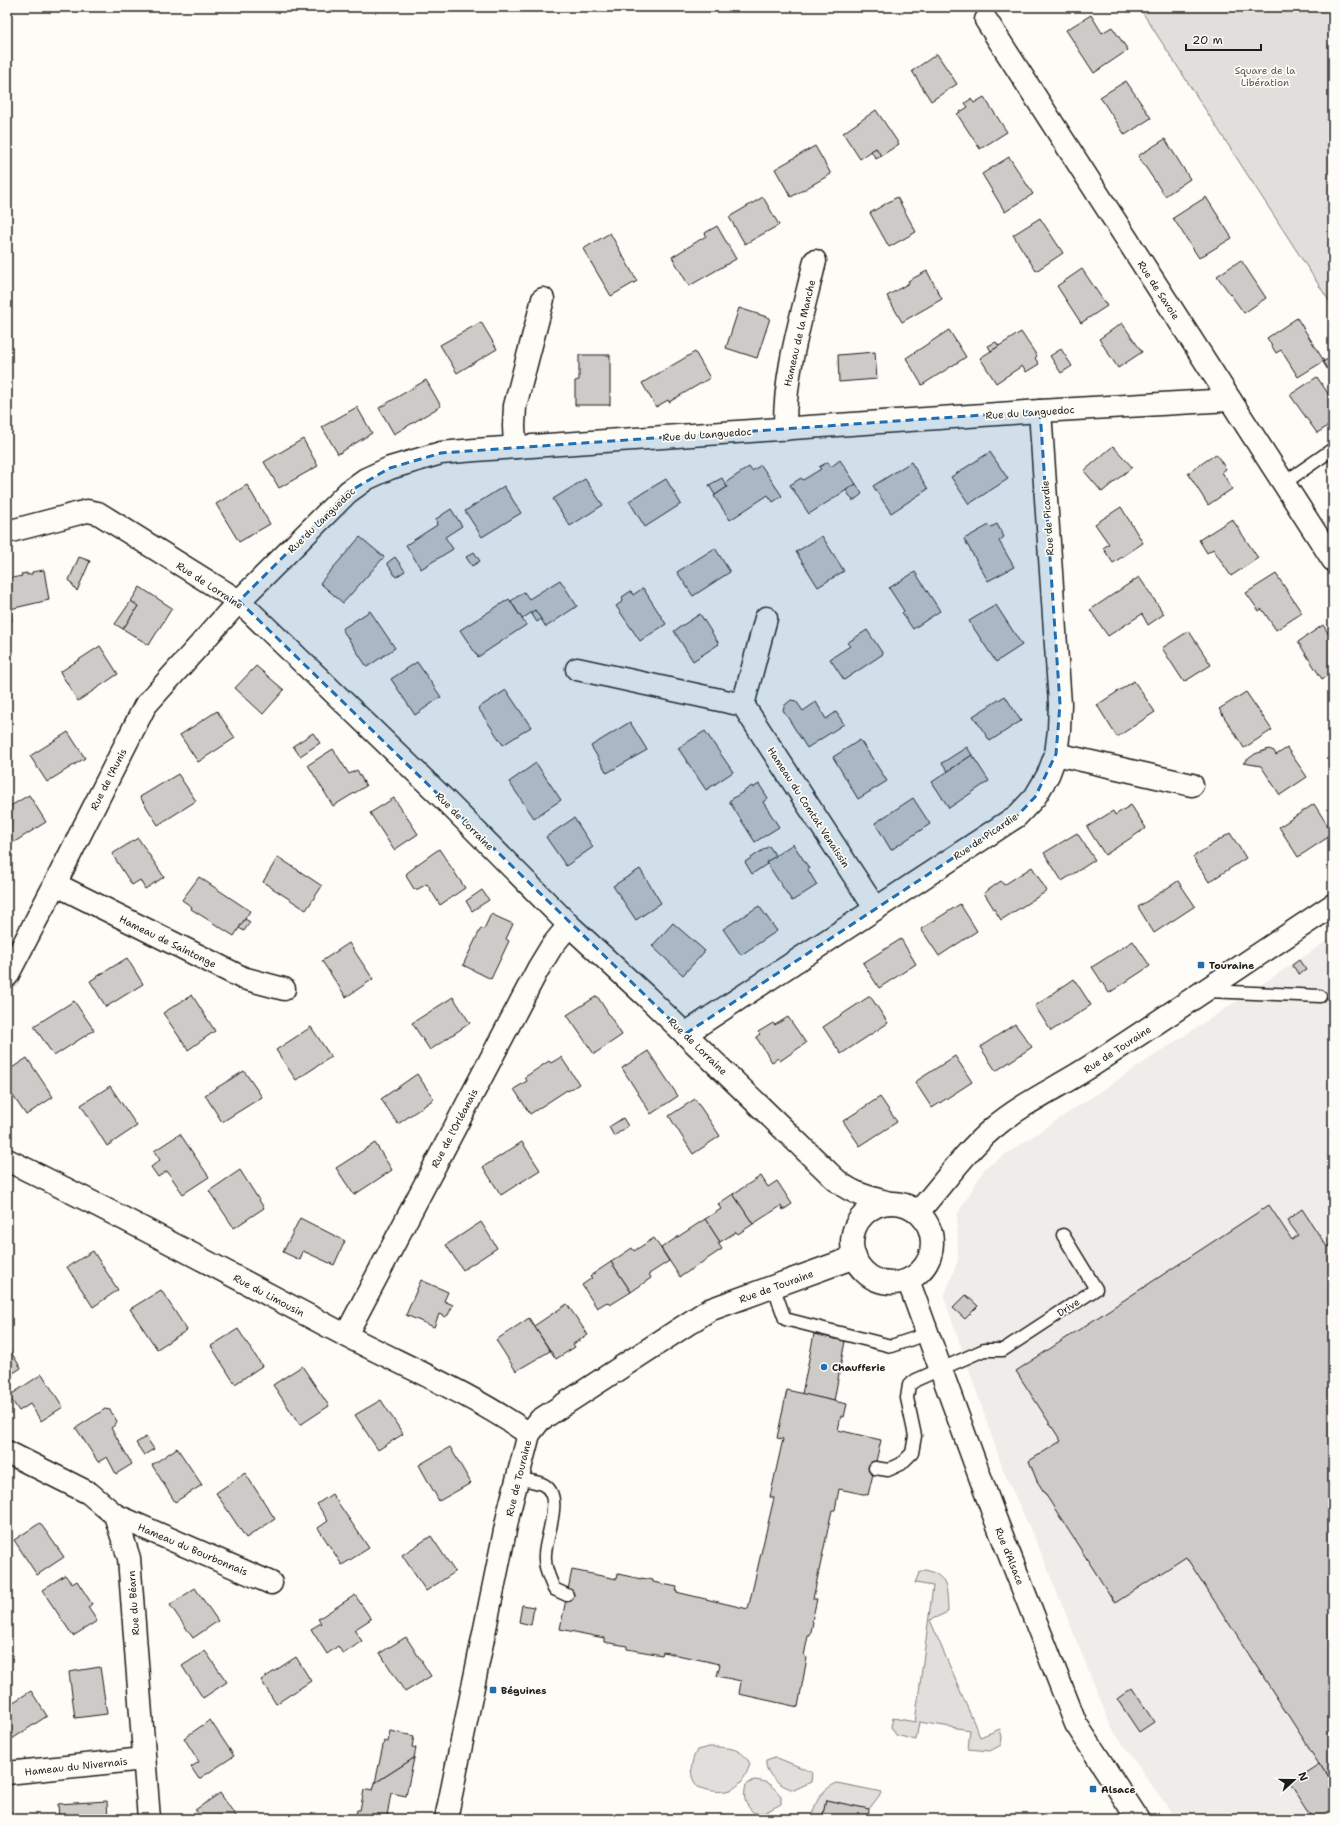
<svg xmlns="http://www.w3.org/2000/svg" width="1340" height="1826" font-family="'Shantell Sans',sans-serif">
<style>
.built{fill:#eeede9}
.green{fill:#e0dfdb;stroke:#7e7e7c}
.building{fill:#cccbc8;stroke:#1c1c1c}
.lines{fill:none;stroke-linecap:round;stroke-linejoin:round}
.lane-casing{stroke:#1c1c1c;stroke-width:15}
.street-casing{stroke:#1c1c1c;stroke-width:25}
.lane{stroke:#fdfcf7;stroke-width:12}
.street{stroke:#fdfcf7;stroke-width:22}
.marked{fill:#1f6fb2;fill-opacity:0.2;stroke:#1f6fb2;stroke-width:3;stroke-dasharray:8 5;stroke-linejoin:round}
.poi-dot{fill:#1f6fb2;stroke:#fdfcf7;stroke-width:1.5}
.labels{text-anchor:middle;stroke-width:3.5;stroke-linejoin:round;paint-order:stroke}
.park-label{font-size:10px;fill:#575655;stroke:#fdfcf7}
.street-label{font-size:10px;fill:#1c1c1c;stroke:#fdfcf7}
.poi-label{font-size:10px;font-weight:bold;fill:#1c1c1c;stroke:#fdfcf7;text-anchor:start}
</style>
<rect width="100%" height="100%" fill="#fdfcf7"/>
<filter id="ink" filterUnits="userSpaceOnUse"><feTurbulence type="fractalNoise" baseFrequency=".025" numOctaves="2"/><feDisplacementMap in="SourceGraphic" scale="8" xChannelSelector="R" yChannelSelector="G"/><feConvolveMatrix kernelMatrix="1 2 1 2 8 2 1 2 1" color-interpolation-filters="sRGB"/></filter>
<g filter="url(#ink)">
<!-- built -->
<path class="built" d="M1333,937V1819H1176L1112,1729L1040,1550L1004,1472L944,1297L958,1260L957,1215L985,1168Z"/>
<!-- green -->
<g class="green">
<path d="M1139,7H1333V307Z"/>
<path d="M925,1570C949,1575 947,1591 948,1612L930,1620L980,1737L1000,1729L1002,1737L1001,1745L990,1751L968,1749L970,1730L919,1722L916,1740L896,1735L891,1727L893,1718L915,1722L933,1586L915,1583L919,1573Z"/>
<path d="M709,1747C726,1747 742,1747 750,1764C741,1793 724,1796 697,1787C689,1775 690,1763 697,1750Z"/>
<path d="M775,1757L812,1772L811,1782L794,1790C782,1787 764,1775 766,1760Z"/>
<path d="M754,1780C769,1781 772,1786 781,1796V1804L764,1813H754C744,1804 743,1797 746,1785Z"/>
<path d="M837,1783L882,1792L869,1809L826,1800L822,1819H811C815,1803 820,1790 837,1783Z"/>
</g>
<!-- building -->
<g class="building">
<path d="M1091,15L1102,33L1112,27L1128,50L1094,73L1066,30Z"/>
<path d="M937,54L957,84L931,101L912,71Z"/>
<path d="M1126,81L1151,118L1125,135L1100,97Z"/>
<path d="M984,97L1007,132L980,149L957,114L968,107L965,103L971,99L974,103Z"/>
<path d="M876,110L899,144L881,156L876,148L860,159L843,133Z"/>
<path d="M1165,139L1190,179L1165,196L1138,156Z"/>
<path d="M815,146L831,174L791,197L775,169Z"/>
<path d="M876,148L881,156L876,159L871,151Z"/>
<path d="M1009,157L1033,194L1005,212L982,174Z"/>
<path d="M763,197L779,225L745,244L729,217Z"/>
<path d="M897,197L916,232L889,247L870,213Z"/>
<path d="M1206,197L1232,238L1199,258L1173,218Z"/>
<path d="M1040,218L1063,253L1036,271L1013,235Z"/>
<path d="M717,226L736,259L689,286L672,257L706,236L705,233Z"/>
<path d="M610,233L637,281L611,296L583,249Z"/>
<path d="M1241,260L1266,298L1244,313L1217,276Z"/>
<path d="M1082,269L1107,306L1081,323L1057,286Z"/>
<path d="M927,271L942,299L902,322L887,296L909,283L908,281Z"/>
<path d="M739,308L770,318L757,358L726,348Z"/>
<path d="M1297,318L1324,361L1298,377L1281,350L1276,353L1267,338Z"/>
<path d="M481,322L497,349L457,373L440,345Z"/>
<path d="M1122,323L1142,352L1118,368L1099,339Z"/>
<path d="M949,330L966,357L922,385L906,358Z"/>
<path d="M1021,332L1037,356L1035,358L1039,364L1026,372L1022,366L996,383L980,358Z"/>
<path d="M996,342L999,346L991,351L988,346Z"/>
<path d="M1061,349L1072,366L1061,373L1050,356Z"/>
<path d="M695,352L710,378L669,402L668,400L656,407L642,383Z"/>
<path d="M875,352L877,379L839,382L838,355Z"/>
<path d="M579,355H610V405H575V381L579,380Z"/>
<path d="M1333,356V373L1329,372L1323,362Z"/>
<path d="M1317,377L1333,401V423L1317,433L1290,395Z"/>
<path d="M426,380L441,406L394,434L379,408Z"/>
<path d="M357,407L372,433L338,454L322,427Z"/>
<path d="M303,439L318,466L279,488L264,462Z"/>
<path d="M1113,446L1132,467L1102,492L1084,471Z"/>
<path d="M990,452L1008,479L969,504L951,477Z"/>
<path d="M1216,454L1226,469L1222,472L1232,489L1208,505L1188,473Z"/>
<path d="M840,460L856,484L809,514L790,485L801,478L803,480L821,469L819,467L828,462L831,467Z"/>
<path d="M911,462L928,489L891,513L873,486Z"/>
<path d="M761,465L782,496L773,502L768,495L730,520L714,496L727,487L725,483L749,467L752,471Z"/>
<path d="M722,478L727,487L715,495L709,485Z"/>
<path d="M585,479L603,505L570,526L553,499Z"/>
<path d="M666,479L681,504L645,527L629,501Z"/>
<path d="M856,484L862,494L853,501L846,490Z"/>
<path d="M247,485L270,524L239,542L216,504Z"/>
<path d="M504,486L521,513L482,537L465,511Z"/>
<path d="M1121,507L1143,543L1113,563L1103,548L1109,544L1095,524Z"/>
<path d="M451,509L462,526L445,537L453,549L421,569L406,545L437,525L436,519Z"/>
<path d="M1232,519L1258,558L1231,576L1213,549L1207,553L1199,540Z"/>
<path d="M997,524L1004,537L999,541L1014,567L988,581L964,539L989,525L991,527Z"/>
<path d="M822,536L844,571L818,587L796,552Z"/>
<path d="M360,537L384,557L343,603L320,583Z"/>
<path d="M715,548L730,572L693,596L677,572Z"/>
<path d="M474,552L480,561L472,566L466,557Z"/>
<path d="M79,557L90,561L77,591L69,580Z"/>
<path d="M395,557L405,571L396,577L387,563Z"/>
<path d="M44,570L49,600L10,609L7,579L22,576L21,574L27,573V575L32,574V572Z"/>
<path d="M915,572L940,611L913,629L902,613L904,611L889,588Z"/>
<path d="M1276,574L1302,613L1276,630L1262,609L1259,611L1246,593Z"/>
<path d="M1139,577L1164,614L1148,625L1142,614L1108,636L1090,610Z"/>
<path d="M560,580L577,606L546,627L535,610L522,619L511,601L524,592L529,599Z"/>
<path d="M140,587L172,608L149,645L123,629L138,606L131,601Z"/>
<path d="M643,588L666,624L640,641L616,606L623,601L622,597L631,591L633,595Z"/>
<path d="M7,589L12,621H7Z"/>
<path d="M509,599L526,625L478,657L460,630Z"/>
<path d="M131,601L138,606L123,629L115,624Z"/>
<path d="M996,605L1022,645L996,662L969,621Z"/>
<path d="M535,610L541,619L537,622L531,613Z"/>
<path d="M370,611L395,648L367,667L342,629Z"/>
<path d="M700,614L719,644L693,661L674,631Z"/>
<path d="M1323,625L1333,641V672L1322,679L1298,642Z"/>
<path d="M867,630L883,654L844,680L830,659L850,646L847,643Z"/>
<path d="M1189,631L1211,665L1184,682L1162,648Z"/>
<path d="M100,646L118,674L78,701L60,672Z"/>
<path d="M417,662L441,697L415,715L391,679Z"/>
<path d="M256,666L284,690L263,714L235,688Z"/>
<path d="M1134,681L1155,712L1117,737L1097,705Z"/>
<path d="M506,690L531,727L503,745L478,708Z"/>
<path d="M1246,692L1272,730L1244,748L1219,709Z"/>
<path d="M1005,696L1021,721L990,741L973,716Z"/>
<path d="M791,700L796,701L803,711L816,702L826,719L836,712L844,724L807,748L783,710L785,705Z"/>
<path d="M217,711L235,738L198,762L180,735Z"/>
<path d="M630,722L647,750L607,773L591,746Z"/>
<path d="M705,731L733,772L706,790L678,748Z"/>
<path d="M68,732L85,758L47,782L30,756Z"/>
<path d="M313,733L320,743L300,756L293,746Z"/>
<path d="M860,740L887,781L858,799L833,757Z"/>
<path d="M967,747L972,755L948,771L942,763Z"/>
<path d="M1287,748L1307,777L1280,795L1261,766L1243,763L1255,754L1269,749L1274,751L1276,755Z"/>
<path d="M333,749L349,774L357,770L366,786L333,806L308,765Z"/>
<path d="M972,755L989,781L949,808L932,782Z"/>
<path d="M536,763L561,800L534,818L509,782Z"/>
<path d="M178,774L196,801L158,825L140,797Z"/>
<path d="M759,784L768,798L763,802L779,827L755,842L729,801L752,786L753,788Z"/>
<path d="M29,795L46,822L8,846L7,808Z"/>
<path d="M394,798L418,834L394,850L370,813Z"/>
<path d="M913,798L930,824L891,850L875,823Z"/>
<path d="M1314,804L1333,834L1298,857L1279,827Z"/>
<path d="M1131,805L1146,828L1105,855L1087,827L1113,811L1115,815Z"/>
<path d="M574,818L593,847L566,866L546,837Z"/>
<path d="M1077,833L1095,860L1062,881L1044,853Z"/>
<path d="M1230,833L1246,858L1209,882L1193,857Z"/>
<path d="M138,838L164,877L145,889L140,880L132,885L112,854Z"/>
<path d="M793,844L809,868L808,870L817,885L792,901L766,862Z"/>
<path d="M769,846L776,856L766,862L767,864L752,874L745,862Z"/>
<path d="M439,849L465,888L440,905L427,884L418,889H414L406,876L407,873L415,867V866Z"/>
<path d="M278,857L322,886L306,910L263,882Z"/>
<path d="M1032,867L1047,891L1001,920L984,893L1001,881L1004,885Z"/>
<path d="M640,869L661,903L636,920L613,886Z"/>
<path d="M199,877L250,911L234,936L191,909L192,907L182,900Z"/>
<path d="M1178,881L1195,906L1154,933L1138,907Z"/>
<path d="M482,890L489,900L472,911L466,901Z"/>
<path d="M960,904L977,931L939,956L921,929Z"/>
<path d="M759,906L777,931L741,955L723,929Z"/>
<path d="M491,914L513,924L506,939L509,941L491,979L463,965L481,928L484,929Z"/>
<path d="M245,919L250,922L244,931L239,928Z"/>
<path d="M673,923L705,951L683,975L652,946Z"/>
<path d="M901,939L916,964L879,988L863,963Z"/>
<path d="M1133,941L1150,966L1109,993L1092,967Z"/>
<path d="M349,943L373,979L346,997L322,961Z"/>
<path d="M127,958L143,984L106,1007L90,981Z"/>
<path d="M1299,960L1306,970L1299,974L1292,965Z"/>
<path d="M1074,979L1091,1005L1051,1031L1035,1006Z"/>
<path d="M192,995L215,1031L188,1050L163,1013Z"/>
<path d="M597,996L622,1035L594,1054L567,1015Z"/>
<path d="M870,996L888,1023L841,1054L823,1027Z"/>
<path d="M453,997L470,1023L430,1050L412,1023Z"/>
<path d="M74,1001L94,1030L54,1056L34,1026Z"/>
<path d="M788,1017L806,1043L780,1061L778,1058L772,1062L756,1037L760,1034L758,1032L773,1023L775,1025Z"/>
<path d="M1015,1024L1032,1047L996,1071L980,1047Z"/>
<path d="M311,1027L331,1057L296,1080L276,1050Z"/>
<path d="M648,1051L678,1096L651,1114L622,1068Z"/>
<path d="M955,1056L972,1082L932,1108L915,1082Z"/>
<path d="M561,1057L579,1084L568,1091L567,1090L530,1114L514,1089L527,1081L525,1077L549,1061L551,1063Z"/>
<path d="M27,1058L53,1097L26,1115L7,1087V1071Z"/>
<path d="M244,1071L262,1097L222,1122L205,1095Z"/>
<path d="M417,1074L434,1099L398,1124L381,1099Z"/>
<path d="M110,1086L137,1126L107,1146L81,1105Z"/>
<path d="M880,1097L897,1122L860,1146L843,1121Z"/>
<path d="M695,1099L720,1136L693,1154L669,1116Z"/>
<path d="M623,1118L628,1126L614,1136L609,1127Z"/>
<path d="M180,1134L209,1177L183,1194L167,1171L158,1177L151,1167L160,1160L154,1151Z"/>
<path d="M522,1142L540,1170L501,1195L483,1167Z"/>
<path d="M375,1143L392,1170L354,1195L336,1168Z"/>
<path d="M240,1170L264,1208L234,1228L209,1191Z"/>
<path d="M761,1176L768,1187L777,1181L792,1204L783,1210L781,1206L753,1224L733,1194Z"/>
<path d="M733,1194L753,1224L738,1234L736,1232L720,1242L705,1219L721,1209L718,1204Z"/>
<path d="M1269,1205L1292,1240L1298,1235L1287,1220L1302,1209L1327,1247L1333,1243V1785L1186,1557L1115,1603L1037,1481L1029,1461L1061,1441L1016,1371Z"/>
<path d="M300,1218L345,1241L334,1265L303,1251L300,1260L283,1252Z"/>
<path d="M705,1219L720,1242L718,1243L722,1249L680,1277L661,1248Z"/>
<path d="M481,1222L497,1248L463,1270L446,1245Z"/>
<path d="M654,1238L669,1261L649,1274L651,1278L631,1292L611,1262L632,1248L634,1251Z"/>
<path d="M93,1251L118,1290L93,1307L67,1267Z"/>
<path d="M611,1262L631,1292L610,1305L607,1302L597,1308L582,1285L592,1278L590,1276Z"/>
<path d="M421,1280L448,1292L444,1301L453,1305L448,1315L445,1317L439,1314L434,1327L406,1315Z"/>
<path d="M161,1290L187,1330L157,1349L130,1309Z"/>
<path d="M966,1295L978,1306L965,1319L953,1308Z"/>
<path d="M567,1304L588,1335L573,1344L575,1347L556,1359L534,1326Z"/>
<path d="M529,1318L550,1351L516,1371L496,1340Z"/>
<path d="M238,1329L262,1366L235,1384L211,1346Z"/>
<path d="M814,1334L845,1341L834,1401L802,1394Z"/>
<path d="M7,1346L21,1368L7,1377Z"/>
<path d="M302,1366L329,1406L300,1425L273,1385Z"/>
<path d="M42,1374L63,1407L41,1421L30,1404L19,1411L9,1396Z"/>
<path d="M787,1390L847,1404L844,1417L841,1416L838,1430L881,1440L868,1495L839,1489L835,1510H832L813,1599H817L812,1621L813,1622L810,1636H808L804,1656L807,1658L798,1707L739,1694L741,1681L717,1676L720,1664L663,1652L662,1655L627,1649V1646L604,1642V1638L560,1629L572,1570L617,1579L618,1574L641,1579V1578L653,1580V1582L677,1587L676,1592L748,1609L774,1498L770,1497L783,1439L777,1438Z"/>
<path d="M381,1400L403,1434L378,1450L355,1415Z"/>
<path d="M105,1409L110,1410L117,1421L115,1425L111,1428L132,1464L116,1474L107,1457L98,1462L76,1428Z"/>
<path d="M146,1437L154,1449L144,1455L136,1443Z"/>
<path d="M450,1447L471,1483L439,1501L419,1465Z"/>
<path d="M177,1448L202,1485L175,1502L152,1465Z"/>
<path d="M245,1473L275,1519L246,1538L216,1493Z"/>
<path d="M332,1494L369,1548L342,1565L318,1528L328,1521L317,1504Z"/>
<path d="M40,1523L64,1557L37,1575L14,1540Z"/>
<path d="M431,1536L455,1572L426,1591L402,1555Z"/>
<path d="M65,1575L72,1584L77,1581L92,1604L88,1607L97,1621L73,1636L42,1590Z"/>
<path d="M195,1588L218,1621L193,1638L170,1605Z"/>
<path d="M355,1595L371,1619L354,1630L362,1641L343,1654L338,1646L327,1654L311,1629L321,1623L318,1619Z"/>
<path d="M522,1605L534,1607L531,1625L519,1622Z"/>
<path d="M406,1637L431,1676L405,1692L380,1653Z"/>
<path d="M205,1651L227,1682L203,1698L182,1666Z"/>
<path d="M296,1657L311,1681L276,1704L261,1680Z"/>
<path d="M100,1667L107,1714L75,1718L69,1672Z"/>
<path d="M1132,1688L1154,1722L1139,1732L1117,1699Z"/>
<path d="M31,1691L47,1716L12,1739L7,1731V1706Z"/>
<path d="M210,1720L234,1756L199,1779L191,1767L199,1762L184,1738Z"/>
<path d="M390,1731L414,1736L412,1747L416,1748L414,1758L375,1783L384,1741L388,1742Z"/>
<path d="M414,1758L406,1796L391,1793L387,1816H390V1819H355L357,1810H360L364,1790L367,1789L373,1790L375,1783Z"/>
<path d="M1319,1763L1333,1785V1819H1314L1290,1782Z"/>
<path d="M220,1793L238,1819H201L195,1810Z"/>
<path d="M826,1800L869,1809L868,1819H822Z"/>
<path d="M107,1801L108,1819H59L58,1804Z"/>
<path d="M12,1812L17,1819H7V1815Z"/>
</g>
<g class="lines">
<defs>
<g id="lane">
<path d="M1284,483L1333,449"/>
<path d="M1208,991L1320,996"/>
<path d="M773,1286L785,1319L891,1346L927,1334"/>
<path d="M875,1468L888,1470L901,1464L912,1453L915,1436L907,1398L909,1385L916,1380L984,1350H1003L1096,1289L1063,1235"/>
<path d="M517,1478C525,1480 534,1481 542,1484C565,1494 546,1535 545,1554C544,1567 549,1577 554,1589L567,1595"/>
</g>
<g id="street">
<path d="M986,20L1333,560"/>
<path d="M785,429C784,372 802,316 815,261"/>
<path d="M515,447L514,426L515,406L543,299"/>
<path d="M7,532L76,514L87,511L98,513L239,601L444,799L569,925L647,997L833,1177C849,1193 868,1197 890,1203"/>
<path d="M577,669L743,705L875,908"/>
<path d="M743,705L766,618"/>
<path d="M1056,754L1192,785"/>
<path d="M55,884L243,978L284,989"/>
<path d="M7,976L55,884L145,706L239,601L348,492L366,479L390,468L441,453L475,450L1040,411L1230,400"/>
<path d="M685,1034L1017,816L1035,797L1048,775L1056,754L1059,730L1060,704L1040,411"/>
<path d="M7,1160C121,1215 233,1276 345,1335C407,1367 472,1394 529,1434"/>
<circle cx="892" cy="1243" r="40"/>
<path d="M918,1212C943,1184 964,1153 992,1129C1022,1103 1061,1086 1094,1064C1174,1012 1253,958 1333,905"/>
<path d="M908,1280L995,1518L1076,1724L1138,1819"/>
<path d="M346,1335L538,969L552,946L569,925"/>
<path d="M7,1452L89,1493L115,1515L129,1558L149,1819"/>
<path d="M115,1515L271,1583"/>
<path d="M7,1773L144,1759"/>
<path d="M446,1819L509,1511L529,1434L540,1420L709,1310L855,1257"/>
</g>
</defs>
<!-- lane casing -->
<use href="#lane" class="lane-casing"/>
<!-- street casing -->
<use href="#street" class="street-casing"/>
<!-- lane -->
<use href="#lane" class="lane"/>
<!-- street -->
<use href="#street" class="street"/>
</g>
</g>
<!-- marked area -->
<path class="marked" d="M1040,411L1060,704L1056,754L1035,797L1017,816L685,1034L239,601L348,492L390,468L441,453Z"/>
<!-- markers -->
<g class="poi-dot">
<rect x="1197" y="961" width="8" height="8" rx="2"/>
<circle cx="824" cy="1367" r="4"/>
<rect x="489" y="1686" width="8" height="8" rx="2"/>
<rect x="1089" y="1785" width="8" height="8" rx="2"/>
</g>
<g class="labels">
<!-- park labels -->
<g class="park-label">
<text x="1265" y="74">Square de la<tspan x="1265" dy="12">Libération</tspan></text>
</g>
<!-- street labels -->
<g class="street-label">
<text transform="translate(1159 290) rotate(57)" y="4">Rue de Savoie</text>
<text transform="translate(799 333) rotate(-77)" y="4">Hameau de la Manche</text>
<text transform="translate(1030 412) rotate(-4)" y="4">Rue du Languedoc</text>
<text transform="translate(707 434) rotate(-4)" y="4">Rue du Languedoc</text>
<text transform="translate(1047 518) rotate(-94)" y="4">Rue de Picardie</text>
<text transform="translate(321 520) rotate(-44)" y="4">Rue du Languedoc</text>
<text transform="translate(210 585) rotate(33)" y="4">Rue de Lorraine</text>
<text transform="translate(108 779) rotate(-63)" y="4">Rue de l'Aunis</text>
<text transform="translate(809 807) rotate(57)" y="4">Hameau du Comtat Venaissin</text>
<text transform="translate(465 821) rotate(45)" y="4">Rue de Lorraine</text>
<text transform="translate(985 836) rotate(-34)" y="4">Rue de Picardie</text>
<text transform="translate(168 941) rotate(26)" y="4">Hameau de Saintonge</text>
<text transform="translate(698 1046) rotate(44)" y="4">Rue de Lorraine</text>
<text transform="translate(1117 1049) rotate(-33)" y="4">Rue de Touraine</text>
<text transform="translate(454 1128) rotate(-62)" y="4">Rue de l'Orléanais</text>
<text transform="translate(776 1286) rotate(-20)" y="4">Rue de Touraine</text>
<text transform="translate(269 1295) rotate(28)" y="4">Rue du Limousin</text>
<text transform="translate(1068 1307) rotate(-33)" y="4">Drive</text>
<text transform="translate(518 1478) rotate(-76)" y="4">Rue de Touraine</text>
<text transform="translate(193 1549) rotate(23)" y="4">Hameau du Bourbonnais</text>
<text transform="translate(1010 1556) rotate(68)" y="4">Rue d'Alsace</text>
<text transform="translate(133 1603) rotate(-94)" y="4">Rue du Béarn</text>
<text transform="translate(76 1766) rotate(-6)" y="4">Hameau du Nivernais</text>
</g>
<!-- poi labels -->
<g class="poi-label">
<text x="1209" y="969">Touraine</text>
<text x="832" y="1371">Chaufferie</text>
<text x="501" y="1694">Béguines</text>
<text x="1101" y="1793">Alsace</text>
</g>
</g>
<!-- margin -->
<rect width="1340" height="1826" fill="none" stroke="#fdfcf7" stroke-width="24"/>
<rect x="12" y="12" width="1316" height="1802" fill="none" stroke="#1c1c1c" stroke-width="1.5" filter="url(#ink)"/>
<!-- north arrow -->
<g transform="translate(1294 1780) rotate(69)" stroke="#fdfcf7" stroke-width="3" paint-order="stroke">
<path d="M0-3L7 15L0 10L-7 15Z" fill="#1c1c1c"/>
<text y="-6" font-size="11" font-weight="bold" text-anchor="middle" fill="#1c1c1c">N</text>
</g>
<!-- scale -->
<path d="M1186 44v6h75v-6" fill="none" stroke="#1c1c1c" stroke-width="2"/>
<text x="1192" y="44" font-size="12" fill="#1c1c1c" stroke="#fdfcf7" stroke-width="3" paint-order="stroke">20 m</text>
</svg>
